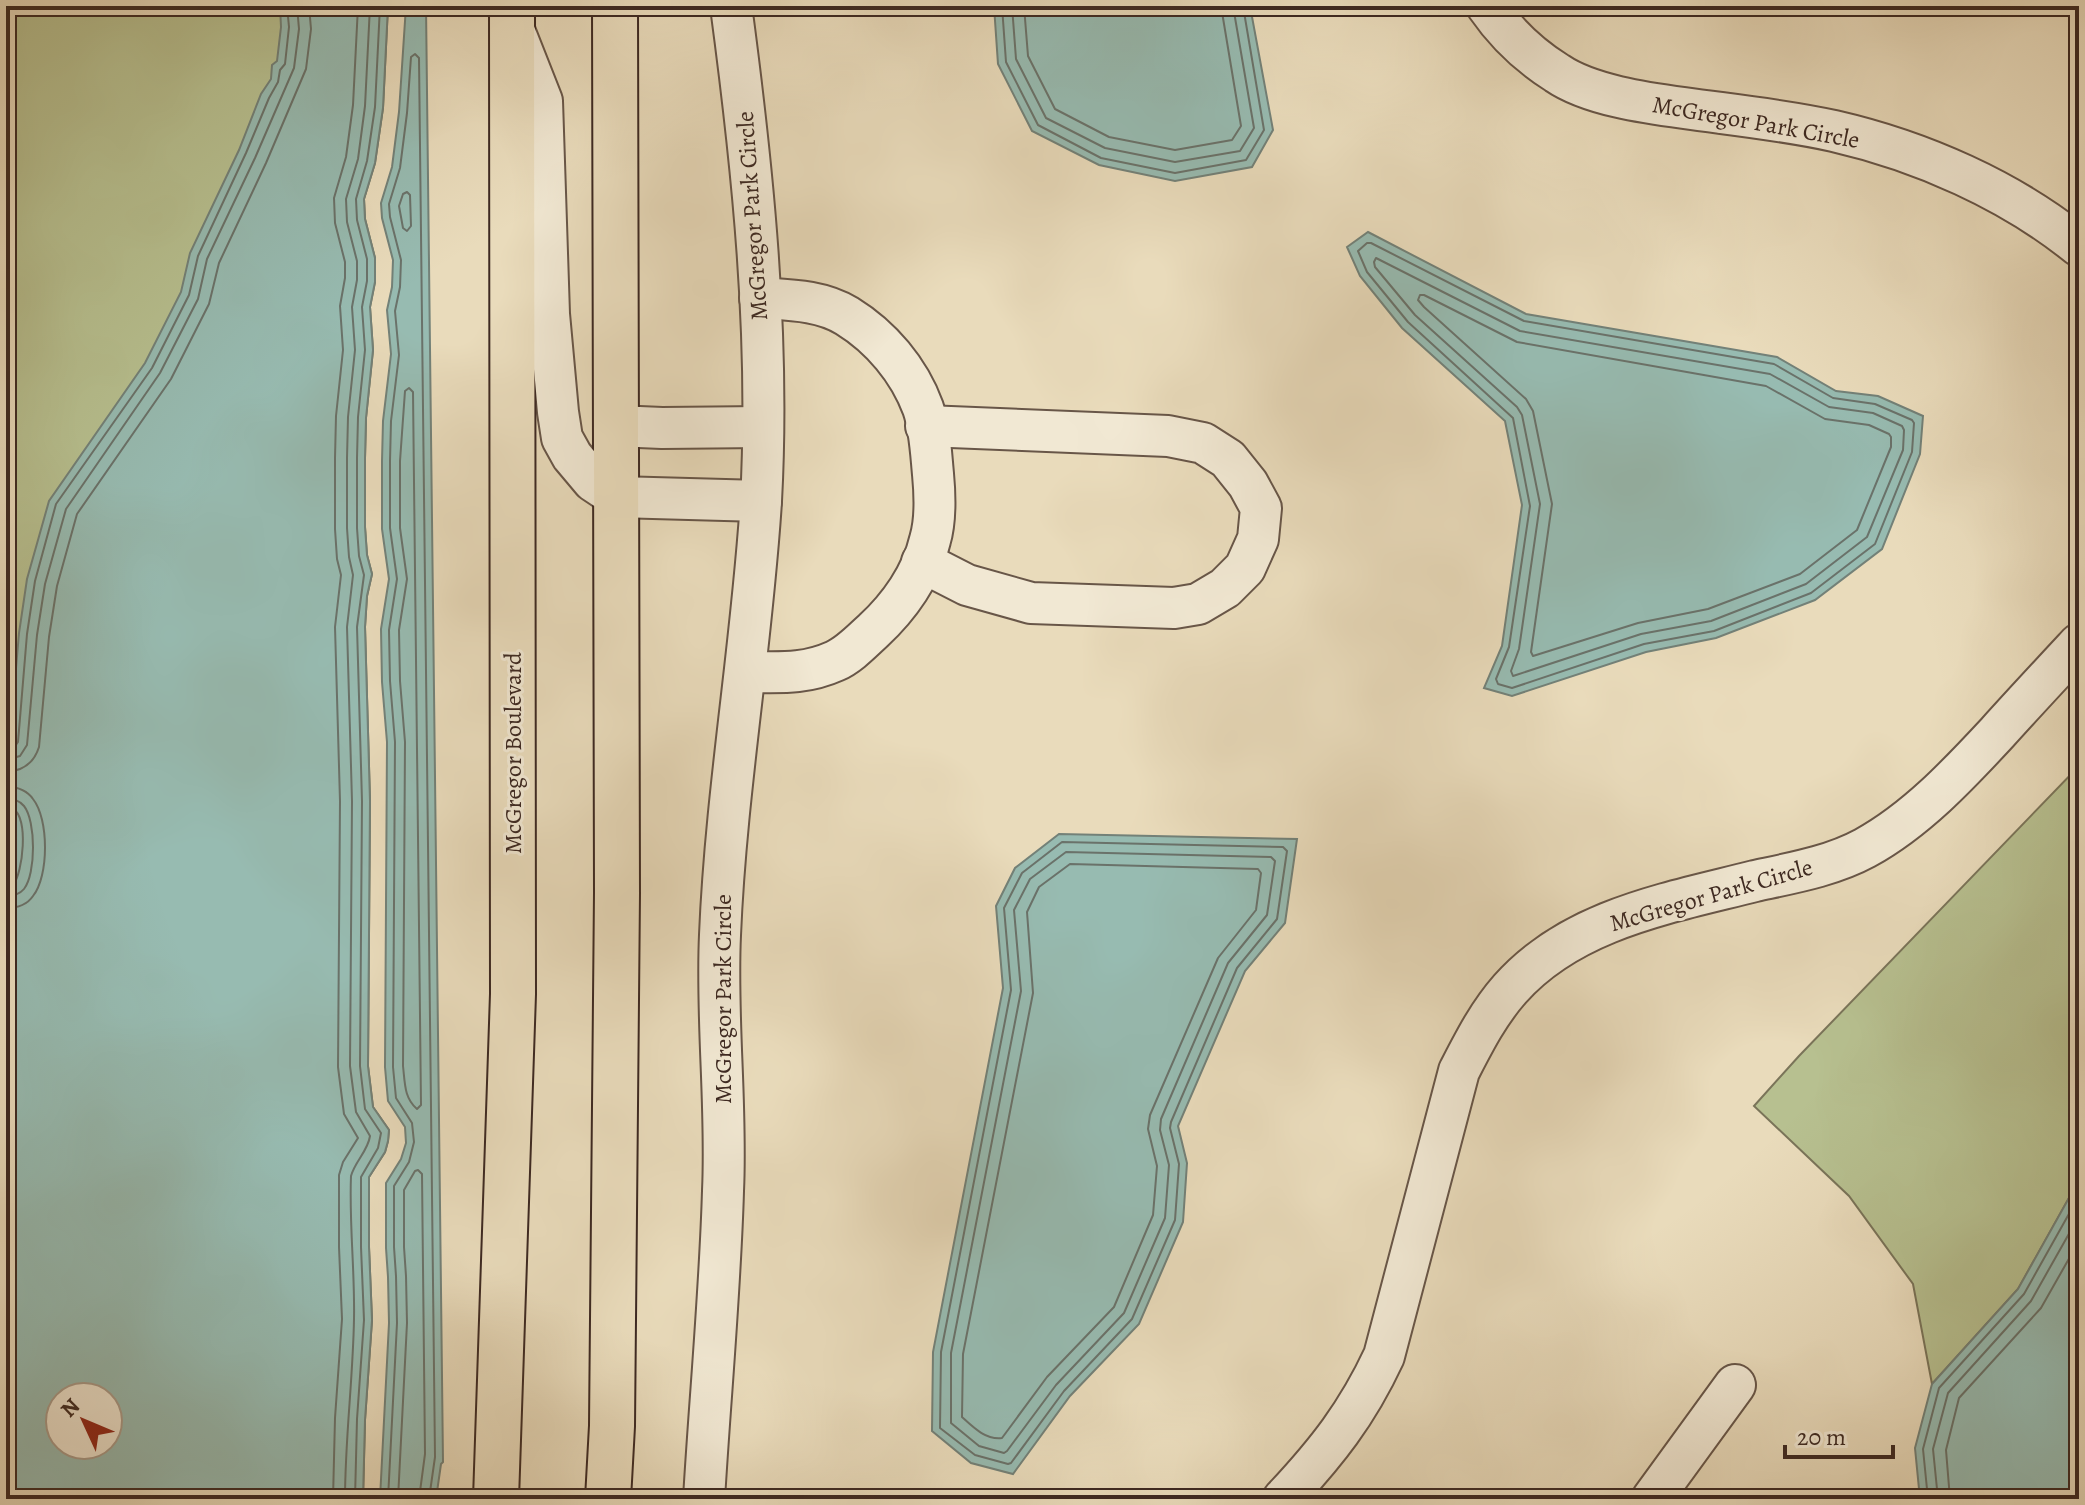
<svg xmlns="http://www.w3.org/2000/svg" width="2085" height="1505" font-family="Alegreya,serif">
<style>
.green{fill:#b7c090;stroke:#7a7459;stroke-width:2;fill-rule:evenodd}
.water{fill:#97bbb1;stroke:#738178;stroke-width:2;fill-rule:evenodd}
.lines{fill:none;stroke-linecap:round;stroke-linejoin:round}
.shore{stroke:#6a726a;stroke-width:2}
.minor-casing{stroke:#685648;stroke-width:44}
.major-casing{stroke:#3d2922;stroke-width:48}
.minor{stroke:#f1e8d3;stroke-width:40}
.major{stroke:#e9dbbb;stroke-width:44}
.labels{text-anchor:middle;stroke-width:6;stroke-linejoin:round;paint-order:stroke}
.street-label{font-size:24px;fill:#3d2922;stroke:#f1e8d3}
</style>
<rect width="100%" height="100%" fill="#e9dbbb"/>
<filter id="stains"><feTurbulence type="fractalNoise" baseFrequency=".0025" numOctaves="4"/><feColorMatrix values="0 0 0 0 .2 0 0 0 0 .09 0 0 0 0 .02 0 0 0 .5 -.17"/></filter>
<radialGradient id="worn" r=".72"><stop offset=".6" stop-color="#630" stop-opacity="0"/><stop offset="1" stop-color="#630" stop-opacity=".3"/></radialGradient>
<!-- green -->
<g class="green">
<path d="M6,6H388L383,108L375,163L364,199L365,219L375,258V282L370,307L373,350L366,418L365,458V527L367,555L372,574L367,596L365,627L370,801L368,1066L373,1107L389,1130L388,1141L385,1152L369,1177V1247L372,1320L365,1420L363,1499H6ZM60,1397H108V1445H60Z"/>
<path d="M2079,766V1180L2018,1289L1932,1384L1913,1284L1849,1196L1754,1106L1799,1056Z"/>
</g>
<!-- water -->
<g class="water">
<path d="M280,6H388L383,108L375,163L364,199L365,219L375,258V282L370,307L373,350L366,418L365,458V527L367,555L372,574L367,596L365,627L370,801L368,1066L373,1107L389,1130L388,1141L385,1152L369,1177V1247L372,1320L365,1420L363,1499H6V891L14,862V834L7,806V774L19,633L27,579L49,501L145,363L181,292L190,253L239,150L261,94L271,79L272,65L277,61L281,27ZM108,1397V1445H60V1397Z"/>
<path d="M406,6H426L443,1462L441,1464L436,1499H380L389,1323L388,1277L386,1248V1183L401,1159L406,1143L405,1127L388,1101L385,1067L387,742L382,682L381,629L389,579L382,529V461L383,421L391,354L387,310L392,287L393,260L382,218L381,203L392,167L399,112Z"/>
<path d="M994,6H1250L1273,130L1252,167L1175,181L1099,165L1032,131L998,64Z"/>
<path d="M1368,232L1526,314L1777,357L1836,391L1878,396L1923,416L1920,454L1882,549L1815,600L1716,638L1646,652L1512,696L1484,688L1502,646L1522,505L1505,421L1402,328L1360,276L1347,247Z"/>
<path d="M1059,834L1297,839L1285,923L1245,971L1178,1126L1187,1163L1183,1222L1139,1324L1070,1396L1013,1474L971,1463L932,1431L933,1352L1003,988L996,906L1015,868Z"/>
<path d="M2079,1180V1499H1920L1915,1448L1932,1384L2018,1289Z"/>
</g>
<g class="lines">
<!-- shore -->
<g class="shore">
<path d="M1002,6L1006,62L1038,125L1101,158L1175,173L1246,160L1264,130L1243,6"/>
<path d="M1012,6L1016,59L1046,118L1105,148L1175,162L1240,151L1254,128L1233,6"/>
<path d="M1024,6L1028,56L1055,109L1109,137L1175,150L1232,140L1241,126L1221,6"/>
<path d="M407,192L410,195L411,226L407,231L403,228L399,206L403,194Z"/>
<path d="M1367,243H1371L1524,321L1774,364L1833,398L1875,404L1912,420L1914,423L1912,452L1875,544L1811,593L1714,631L1644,644L1512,688L1498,684L1496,679L1509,647L1530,506L1513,418L1408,322L1367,272L1358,251Z"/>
<path d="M1376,258L1520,331L1770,374L1829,407L1873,413L1902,426L1904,430L1903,450L1867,537L1806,584L1711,621L1641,634L1513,676L1511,671L1519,649L1540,504L1522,415L1517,407L1415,315L1375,267L1374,262Z"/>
<path d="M1420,295H1424L1517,342L1766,386L1825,419L1869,425L1889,434L1891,437V447L1857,530L1800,574L1708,609L1638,623L1533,656L1531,652L1552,504L1533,411L1526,399L1424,307L1418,300Z"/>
<path d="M409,388L413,392L421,1105L417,1109C404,1098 405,1083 403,1066L405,742L400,681L399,630L407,579L400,528V461L405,391Z"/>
<path d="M6,750L13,749L18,742L27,634L35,581L56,504L152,368L189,295L198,256L246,153L269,98L278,82L280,70L285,64L289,27L287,6"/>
<path d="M6,760L20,756L27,745L37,635L45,584L66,509L160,373L198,299L207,259L255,158L294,68L299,29L297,6"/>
<path d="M6,772C23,771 34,763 39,747L49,637L57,586L77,514L171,379L209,304L219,263L266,163L306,69L311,29L309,6"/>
<path d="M6,786C17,787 27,790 33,799C49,819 49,876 33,896C27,905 17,908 6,908"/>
<path d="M6,798C13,799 19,800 24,806C36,821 36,874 24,889C19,895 13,896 6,896"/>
<path d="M6,808C8,809 11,808 13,809C29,817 23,873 13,885L6,886"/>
<path d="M1062,842L1283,847L1287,851L1277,919L1237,968L1171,1122L1170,1128L1179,1164L1175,1220L1132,1319L1064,1391L1011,1463L1008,1464L975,1455L940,1428L941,1352L1011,990L1004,908L1022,873Z"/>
<path d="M1066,852L1271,857L1275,861L1267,915L1228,963L1161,1119L1160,1130L1169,1165L1165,1218L1124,1313L1056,1385L1007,1451L1004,1453L979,1446L951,1423V1353L1021,991L1014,910L1030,879Z"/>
<path d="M1070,864L1258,869L1261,873L1256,910L1218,958L1150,1115L1148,1129L1157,1166L1153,1215L1114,1307L1047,1377L1002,1438C986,1440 974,1428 962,1417L963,1354L1033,993L1027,912L1039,887Z"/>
<path d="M333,1499L335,1418L342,1319L339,1247V1175L343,1162L358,1138L344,1114L338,1067L340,801L335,627L341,575L337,559L335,529V458L336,416L343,350L340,306L345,278V262L335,223L334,198L346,157L353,105L358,6"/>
<path d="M345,1499C345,1439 353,1379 354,1319C355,1271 349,1223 351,1176C355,1161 368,1151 370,1136L356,1112L350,1066L352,801L347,627L353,575L349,557L347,528V458L348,417L355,350L352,307L357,280V261L347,222L346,199L358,159L365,106L370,6"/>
<path d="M355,1499L357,1419L364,1320L361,1247V1177L378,1148L381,1133L365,1109L360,1066L362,801L357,627L364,575L359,556L357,528V458L358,417L365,350L362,307L367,281V259L357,220L356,199L367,161L375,107L380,6"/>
<path d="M388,1499L397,1323L396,1276L394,1247V1186L409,1162L414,1142L412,1123L396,1098L393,1067L395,742L390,681L389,630L397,579L390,528V461L391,421L399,355L395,311L400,287L401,260L390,217L389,204L400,168L407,113L411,57L415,54L419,58L435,1457L429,1499"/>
<path d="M398,1499L407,1323L406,1276L404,1247V1190L415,1171L418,1170L422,1174L425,1454L419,1499"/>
<path d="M1928,1499L1923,1449L1939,1388L2024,1294L2079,1196"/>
<path d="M1938,1499L1933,1449L1948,1393L2031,1301L2079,1216"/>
<path d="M1950,1499L1946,1450L1959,1398L2041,1308L2079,1241"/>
</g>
<defs>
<g id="minor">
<path d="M1487,6C1505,32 1530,56 1557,73C1589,95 1646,103 1684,108C1734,115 1785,120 1834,131C1921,151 2010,190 2079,246"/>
<path d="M514,30L542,101L549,314L558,412L562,438L572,456L593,481L617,497L761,501"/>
<path d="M616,426L662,428L763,427"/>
<path d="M922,562L967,585L1031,603L1174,608L1198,604L1225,588L1245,568L1258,539L1261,508L1248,484L1228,459L1203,443L1168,436L926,426"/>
<path d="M746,672C778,672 804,675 835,661C849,655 862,641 873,631C899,607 922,575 930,540C936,520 935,495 933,474C931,453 930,428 923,408C909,370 881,337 847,316C821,300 789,300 760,298"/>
<path d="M704,1499C710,1397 720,1294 723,1191C727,1106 716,1020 720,935C726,790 752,646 761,501C770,336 753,170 731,6"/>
<path d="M1283,1499C1327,1452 1357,1414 1384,1356L1459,1071C1474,1042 1488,1014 1510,989C1572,919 1669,903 1755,881C1792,873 1832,866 1865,848C1916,820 1958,775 1997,733C2024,703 2052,673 2079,644"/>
<path d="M1652,1499L1735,1385"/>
</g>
<g id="major">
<path d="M496,1499L513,994L512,6"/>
<path d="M608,1499L612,1426L617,893L615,6"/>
</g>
</defs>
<!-- minor casing -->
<use href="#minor" class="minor-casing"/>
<!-- major casing -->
<use href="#major" class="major-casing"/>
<!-- minor -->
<use href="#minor" class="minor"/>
<!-- major -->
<use href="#major" class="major"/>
</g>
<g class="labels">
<!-- street labels -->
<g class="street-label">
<text transform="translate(1756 122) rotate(10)" y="8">McGregor Park Circle</text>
<text transform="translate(752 216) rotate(-94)" y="8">McGregor Park Circle</text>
<text transform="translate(513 753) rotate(-90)" y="8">McGregor Boulevard</text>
<text transform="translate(1711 895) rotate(-16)" y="8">McGregor Park Circle</text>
<text transform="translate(723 999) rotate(-90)" y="8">McGregor Park Circle</text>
</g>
</g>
<!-- margin -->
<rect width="2085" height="1505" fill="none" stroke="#e9dbbb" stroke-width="32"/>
<rect x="8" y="8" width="2069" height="1489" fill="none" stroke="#3d2922" stroke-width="4"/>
<rect x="16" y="16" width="2053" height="1473" fill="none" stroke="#3d2922" stroke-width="2"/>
<!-- north arrow -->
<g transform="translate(84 1421) rotate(314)"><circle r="38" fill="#f1e8d3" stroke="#a99c8c" stroke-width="2"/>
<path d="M0-6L14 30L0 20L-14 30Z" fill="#8f2418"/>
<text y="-12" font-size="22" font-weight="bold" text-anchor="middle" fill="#3d2922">N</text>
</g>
<!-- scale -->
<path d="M1785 1445v12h108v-12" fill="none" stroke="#3d2922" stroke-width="4"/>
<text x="1797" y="1445" font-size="24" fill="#3d2922" stroke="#f1e8d3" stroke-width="6" paint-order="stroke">20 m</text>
<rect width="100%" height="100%" filter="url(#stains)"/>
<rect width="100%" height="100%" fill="url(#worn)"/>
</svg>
